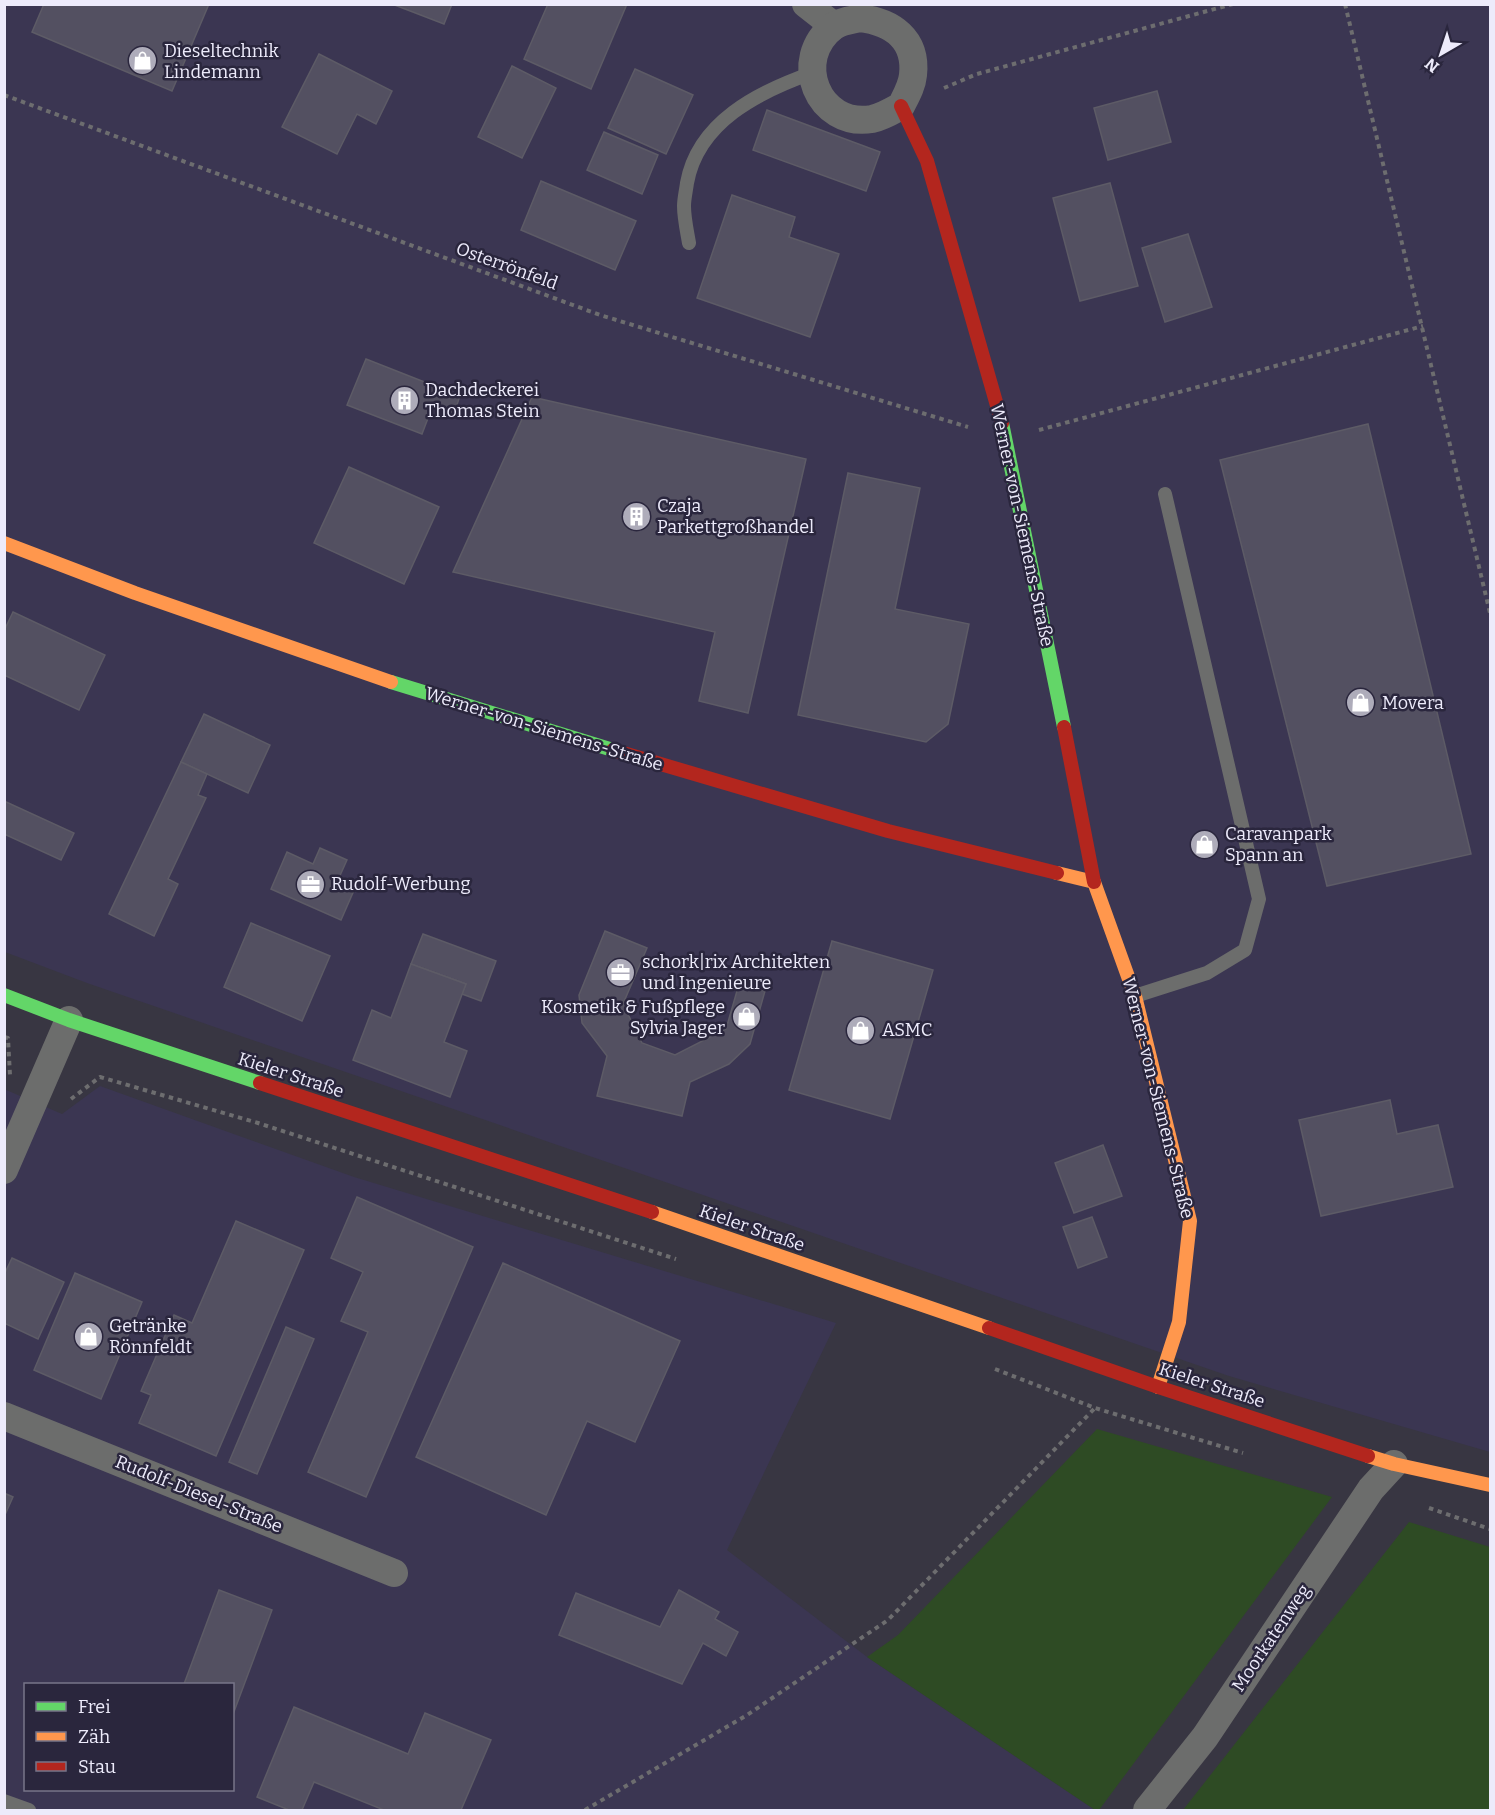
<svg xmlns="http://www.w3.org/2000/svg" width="1495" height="1815" font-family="Bitter,serif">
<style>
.built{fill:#3b3652;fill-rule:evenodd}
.green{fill:#2e4b24}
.building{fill:#535061;stroke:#5d5b66;stroke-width:1.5}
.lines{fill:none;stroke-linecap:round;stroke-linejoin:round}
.path{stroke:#6d6d6f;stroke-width:4;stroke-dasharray:4.5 4.5;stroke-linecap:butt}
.lane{stroke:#6c6d6c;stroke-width:14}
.street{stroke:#6c6d6c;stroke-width:28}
.fast{stroke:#63d668;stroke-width:14}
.slow{stroke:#ff974d;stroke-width:14}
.jam{stroke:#b3261e;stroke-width:14}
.labels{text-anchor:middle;stroke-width:5;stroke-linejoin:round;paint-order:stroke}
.poi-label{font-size:18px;fill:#edebfb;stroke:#2a263d;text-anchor:start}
.street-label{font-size:18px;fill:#edebfb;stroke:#2a263d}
</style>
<rect width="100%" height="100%" fill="#383642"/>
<!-- built -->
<g class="built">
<path d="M4,5H1490V1452L1229,1376L87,983L5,952Z"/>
<path d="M100,1086L354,1177L836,1323L727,1550L867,1657L1095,1810H5L4,1089L62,1114ZM26,1684H232V1790H26Z"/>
</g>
<!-- green -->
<g class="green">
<path d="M1097,1429L1332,1497L1099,1810H1095L867,1657L898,1635Z"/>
<path d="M1409,1522L1490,1547V1810H1183Z"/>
</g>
<!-- building -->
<g class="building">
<path d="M44,4H209L172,91L32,32Z"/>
<path d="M392,4H452L444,24Z"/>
<path d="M548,4H627L591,89L524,59Z"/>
<path d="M319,54L392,91L376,124L357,114L337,154L282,127Z"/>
<path d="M512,66L556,88L522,158L478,137Z"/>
<path d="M635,69L693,95L666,154L608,128Z"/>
<path d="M1157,91L1171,142L1108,160L1094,108Z"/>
<path d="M767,110L880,152L866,191L753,150Z"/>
<path d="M604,132L658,155L642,194L587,170Z"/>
<path d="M541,181L636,221L615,270L521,230Z"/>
<path d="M1110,183L1138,286L1080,301L1053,198Z"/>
<path d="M732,195L795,217L789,237L839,254L810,337L697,298Z"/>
<path d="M1188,234L1212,307L1165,322L1142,248Z"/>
<path d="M366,359L460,396L454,413L433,405L422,434L347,405Z"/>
<path d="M532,397L806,459L748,713L699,701L715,632L453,572Z"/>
<path d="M1368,424L1471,854L1327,886L1220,460Z"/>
<path d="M349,467L439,507L404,584L314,543Z"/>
<path d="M848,473L920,488L895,609L969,624L948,724L926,742L798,715Z"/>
<path d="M13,612L105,655L79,710L4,675V631Z"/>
<path d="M204,714L270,745L248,793L181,762Z"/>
<path d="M181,762L207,774L198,795L206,798L168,879L178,884L154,936L109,914Z"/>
<path d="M4,801L74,833L61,860L4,834Z"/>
<path d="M320,848L347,860L338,880L355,888L341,920L271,889L287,852L313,864Z"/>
<path d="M251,923L330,956L302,1021L224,987Z"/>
<path d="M605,931L647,948L623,1004L642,1043L675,1055L726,1029L739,984L765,991L750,1044L729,1064L690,1082L682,1116L597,1096L607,1056L582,1023L579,995Z"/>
<path d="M423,934L496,961L481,1001L462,994L466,984L411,964Z"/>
<path d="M832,941L933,970L890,1119L789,1090Z"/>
<path d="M411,964L466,984L444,1042L467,1051L450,1097L353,1060L372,1010L391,1018Z"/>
<path d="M1390,1100L1397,1134L1438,1125L1453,1187L1321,1216L1299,1120Z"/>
<path d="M1103,1145L1122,1196L1074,1213L1055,1163Z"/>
<path d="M357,1197L473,1247L366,1497L308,1472L368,1332L341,1321L363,1272L331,1258Z"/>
<path d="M1092,1217L1107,1257L1078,1268L1063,1227Z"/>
<path d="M236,1221L304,1250L216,1456L139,1423L151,1395L141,1391L174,1315L192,1323Z"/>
<path d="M12,1258L64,1282L38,1339L4,1323V1275Z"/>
<path d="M503,1263L680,1341L635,1442L587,1421L546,1515L416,1457Z"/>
<path d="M75,1273L142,1302L101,1399L34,1370Z"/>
<path d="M286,1327L314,1339L257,1474L229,1462Z"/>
<path d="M4,1493L13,1497L4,1517Z"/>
<path d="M219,1590L272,1610L232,1717V1684H184Z"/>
<path d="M679,1590L719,1612L715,1619L738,1632L726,1656L703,1643L682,1684L559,1635L576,1593L660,1627Z"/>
<path d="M294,1707L408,1754L425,1713L491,1740L461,1810H384L314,1782L302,1810H289L257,1797Z"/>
</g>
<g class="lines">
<!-- path -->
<g class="path">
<path d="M1345,4L1490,613"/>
<path d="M944,88L977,74L1233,4"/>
<path d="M4,95L600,315L968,427"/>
<path d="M1039,430L1423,326"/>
<path d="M4,1037L8,1038L10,1075"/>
<path d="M71,1099L100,1077L258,1123L676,1259"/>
<path d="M995,1369L1095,1408L1243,1453"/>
<path d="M1429,1508L1490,1529"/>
<path d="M585,1810L747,1715L888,1620L1095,1408"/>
</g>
<!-- lane -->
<g class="lane">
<path d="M689,243C687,231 684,218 684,206C684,199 686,191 687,183C698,122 758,92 812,73"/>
<path d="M1135,996L1207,973L1245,950L1259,899L1165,494"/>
<path d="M4,1801L29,1810"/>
</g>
<!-- street -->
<g class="street">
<path d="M806,4L834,26"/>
<path d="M860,18C892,22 917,39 913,75C912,86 906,96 901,106C892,111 882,117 872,119C818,128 790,59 834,26C841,21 851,20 860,18Z"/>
<path d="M4,1170L69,1020"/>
<path d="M4,1416L394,1573"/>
<path d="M1147,1810L1205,1737L1371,1489L1394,1464"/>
</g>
<!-- fast -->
<g class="fast">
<path d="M1002,423L1064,727"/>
<path d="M391,682L613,750"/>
<path d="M4,995L69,1020L260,1083"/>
</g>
<!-- slow -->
<g class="slow">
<path d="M4,543L135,593L391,682"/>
<path d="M1057,873L1094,882L1135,996L1190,1221L1179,1322L1158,1387"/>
<path d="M652,1212L989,1328"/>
<path d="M1368,1456L1394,1464L1490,1485"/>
</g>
<!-- jam -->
<g class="jam">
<path d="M901,106L927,161L1002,423"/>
<path d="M1064,727L1094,882"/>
<path d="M613,750L888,831L1057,873"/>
<path d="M260,1083L652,1212"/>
<path d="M989,1328L1158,1387L1368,1456"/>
</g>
</g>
<!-- icons -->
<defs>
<symbol id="shop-disc" viewBox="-11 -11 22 22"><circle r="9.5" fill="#aeacba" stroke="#2a263d"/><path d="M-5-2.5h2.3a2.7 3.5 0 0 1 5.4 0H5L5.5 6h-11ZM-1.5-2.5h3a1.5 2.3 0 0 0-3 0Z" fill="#fff"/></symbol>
<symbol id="building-disc" viewBox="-11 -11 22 22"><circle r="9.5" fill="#aeacba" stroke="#2a263d"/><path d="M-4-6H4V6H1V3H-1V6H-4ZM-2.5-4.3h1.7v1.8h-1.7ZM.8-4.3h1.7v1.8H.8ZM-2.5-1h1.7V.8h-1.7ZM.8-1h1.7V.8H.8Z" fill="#fff"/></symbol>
<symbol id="office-disc" viewBox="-11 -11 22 22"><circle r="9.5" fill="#aeacba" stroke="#2a263d"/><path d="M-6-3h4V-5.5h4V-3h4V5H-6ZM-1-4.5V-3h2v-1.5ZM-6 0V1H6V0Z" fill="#fff"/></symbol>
</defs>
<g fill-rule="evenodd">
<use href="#shop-disc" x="126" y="44" width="33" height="33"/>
<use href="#building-disc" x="388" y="384" width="33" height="33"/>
<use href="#building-disc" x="620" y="500" width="33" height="33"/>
<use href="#shop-disc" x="1344" y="686" width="33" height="33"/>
<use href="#shop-disc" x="1188" y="828" width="33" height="33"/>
<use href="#office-disc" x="294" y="868" width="33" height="33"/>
<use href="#office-disc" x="604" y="956" width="33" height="33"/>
<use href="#shop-disc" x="730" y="1000" width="33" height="33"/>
<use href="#shop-disc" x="844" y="1014" width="33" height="33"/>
<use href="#shop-disc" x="72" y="1320" width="33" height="33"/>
</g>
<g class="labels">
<!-- poi labels -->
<g class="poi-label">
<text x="164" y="57">Dieseltechnik<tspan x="164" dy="21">Lindemann</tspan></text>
<text x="425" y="396">Dachdeckerei<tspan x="425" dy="21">Thomas Stein</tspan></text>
<text x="657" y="512">Czaja<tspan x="657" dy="21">Parkettgroßhandel</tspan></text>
<text x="1382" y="709">Movera</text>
<text x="1225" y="840">Caravanpark<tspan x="1225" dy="21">Spann an</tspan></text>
<text x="331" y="890">Rudolf-Werbung</text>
<text x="642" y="968">schork|rix Architekten<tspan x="642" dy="21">und Ingenieure</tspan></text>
<text x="725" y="1013" text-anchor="end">Kosmetik &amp; Fußpflege<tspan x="725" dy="21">Sylvia Jager</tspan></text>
<text x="882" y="1036">ASMC</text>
<text x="109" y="1332">Getränke<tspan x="109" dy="21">Rönnfeldt</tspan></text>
</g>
<!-- street labels -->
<g class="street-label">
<text transform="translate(507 266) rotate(20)" y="6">Osterrönfeld</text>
<text transform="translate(1022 525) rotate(78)" y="6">Werner-von-Siemens-Straße</text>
<text transform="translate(544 729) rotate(17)" y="6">Werner-von-Siemens-Straße</text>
<text transform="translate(291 1075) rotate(18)" y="6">Kieler Straße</text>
<text transform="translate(1158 1098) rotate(76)" y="6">Werner-von-Siemens-Straße</text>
<text transform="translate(752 1228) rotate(19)" y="6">Kieler Straße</text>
<text transform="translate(1212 1385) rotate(18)" y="6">Kieler Straße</text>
<text transform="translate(199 1494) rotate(22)" y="6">Rudolf-Diesel-Straße</text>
<text transform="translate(1271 1638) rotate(-56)" y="6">Moorkatenweg</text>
</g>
</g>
<!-- border -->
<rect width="1495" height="1815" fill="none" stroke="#edebfb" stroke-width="12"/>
<!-- legend -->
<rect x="24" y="1683" width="210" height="108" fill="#2a263d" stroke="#787589" stroke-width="1.5"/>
<rect x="36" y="1702" width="30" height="9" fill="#63d668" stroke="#787589" stroke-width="1.5"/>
<text x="78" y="1713" font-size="18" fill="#edebfb">Frei</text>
<rect x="36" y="1732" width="30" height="9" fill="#ff974d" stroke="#787589" stroke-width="1.5"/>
<text x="78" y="1743" font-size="18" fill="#edebfb">Zäh</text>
<rect x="36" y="1762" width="30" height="9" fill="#b3261e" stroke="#787589" stroke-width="1.5"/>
<text x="78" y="1773" font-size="18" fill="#edebfb">Stau</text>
<!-- north arrow -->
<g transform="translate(1441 54) rotate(219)" stroke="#2a263d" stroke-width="4.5" paint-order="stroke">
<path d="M0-4.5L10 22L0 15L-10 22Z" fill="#edebfb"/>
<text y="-9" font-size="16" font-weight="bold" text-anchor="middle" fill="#edebfb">N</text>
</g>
</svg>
